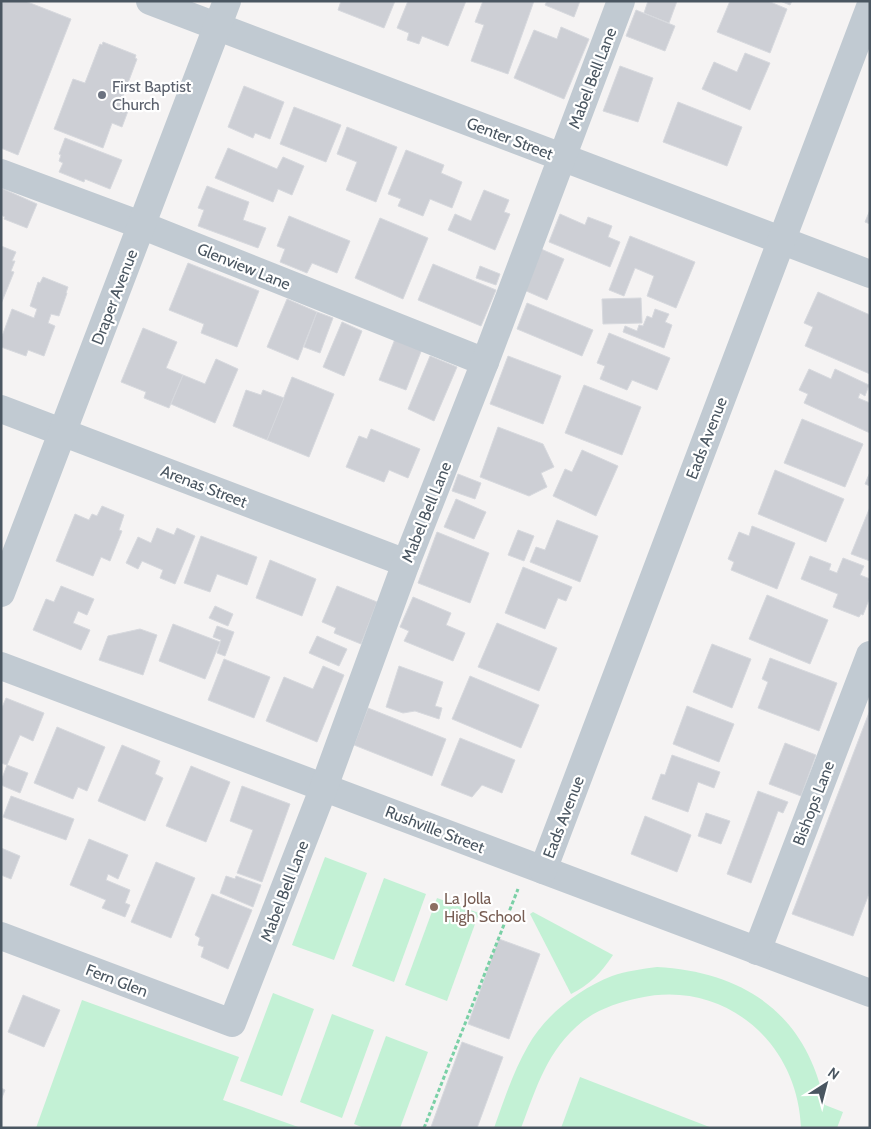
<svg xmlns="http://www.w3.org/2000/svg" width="871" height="1129" font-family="Cabin,sans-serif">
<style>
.pitch{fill:#c3f1d5}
.building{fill:#cdcfd5;stroke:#d7d9de}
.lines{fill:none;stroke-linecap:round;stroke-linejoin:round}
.path{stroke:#7ad0a6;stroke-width:3;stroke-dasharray:4 2.5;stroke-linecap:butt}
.minor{stroke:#c1cad2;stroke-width:28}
.worship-dot{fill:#6b7280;stroke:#fff;stroke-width:2}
.education-dot{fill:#8d6e63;stroke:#fff;stroke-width:2}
.labels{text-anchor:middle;stroke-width:4.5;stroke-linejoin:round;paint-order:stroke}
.street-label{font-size:16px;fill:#4a5661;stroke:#fff}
.worship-label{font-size:16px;fill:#5b616d;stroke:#fff;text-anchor:start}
.education-label{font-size:16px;fill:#785e54;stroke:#fff;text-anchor:start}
</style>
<rect width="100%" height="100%" fill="#f5f3f3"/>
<!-- pitch -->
<g class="pitch">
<path d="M325,857L367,873L334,960L292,945Z"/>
<path d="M384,878L426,894L394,982L352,966Z"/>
<path d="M437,898L479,913L447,1001L405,985Z"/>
<path d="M533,912L613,955C601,973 589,985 571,994L530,914Z"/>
<path d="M657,967C746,972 807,1015 825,1105L843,1112L837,1128H801C798,1042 724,979 639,998C619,1002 599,1009 583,1021C547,1050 537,1086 521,1128H494C504,1100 513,1072 528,1046C545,1015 579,989 612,976C626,971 642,969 657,967Z"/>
<path d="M273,993L314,1009L282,1096L240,1081Z"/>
<path d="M82,1000L239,1057L223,1100L301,1128H36Z"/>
<path d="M332,1014L374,1030L342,1118L300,1102Z"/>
<path d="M386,1036L428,1052L400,1128H364L354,1124Z"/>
<path d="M580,1077L712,1128H561Z"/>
</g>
<!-- building -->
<g class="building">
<path d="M3,1H25L71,19L18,155L1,148V6Z"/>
<path d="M341,1H395L384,28L338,10Z"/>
<path d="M408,1H466L448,46L422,36L419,44L407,40L409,33L397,28Z"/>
<path d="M483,1H534L508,74L471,61L484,25L475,22Z"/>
<path d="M547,1H580L574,17L545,5Z"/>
<path d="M648,1H677L669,23L644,13Z"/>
<path d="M730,1H768L787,9L770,53L717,32Z"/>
<path d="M780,1H792L790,5Z"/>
<path d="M636,10L675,26L665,51L626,36Z"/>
<path d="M561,27L589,39L564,99L514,78L534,30L557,39Z"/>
<path d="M103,42L136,55L135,58L137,59L122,99L131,103L122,127L112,123L103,148L54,129L73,79L85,83L100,44L102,45Z"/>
<path d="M745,53L770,63L750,110L702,89L714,62L737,72Z"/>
<path d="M620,66L653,78L638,122L603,111Z"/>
<path d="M244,86L284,102L270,139L255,133L253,138L228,127Z"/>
<path d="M678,102L742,127L727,166L663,142Z"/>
<path d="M294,107L341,125L326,162L280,144Z"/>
<path d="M347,127L397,147L376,202L346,190L357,162L337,154Z"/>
<path d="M65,138L122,160L110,189L85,179L84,182L59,172L63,163L59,161L61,155L59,154Z"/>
<path d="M228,148L277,169L283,157L304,166L292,195L278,189L273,202L215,178Z"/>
<path d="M406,150L444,165L441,173L462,182L452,208L430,199L423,216L398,206L401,199L388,194Z"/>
<path d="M207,186L249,202L243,220L266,228L258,248L198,226L204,210L198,208Z"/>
<path d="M1,188L37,204L27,228L4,219L5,217L1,215Z"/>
<path d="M484,190L509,200L504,212L510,214L495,250L448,230L455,214L471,221Z"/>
<path d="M870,210V224L865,222Z"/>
<path d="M560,214L585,225L588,217L612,226L608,237L620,242L610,267L549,242Z"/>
<path d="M289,216L350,241L337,273L312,263L307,273L280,262L285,249L277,246Z"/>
<path d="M380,218L428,238L403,299L355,278Z"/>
<path d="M630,236L695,262L676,308L647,296L654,276L635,268L624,296L609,290Z"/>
<path d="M1,246L16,252L12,261H15L11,271L14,272L1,304Z"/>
<path d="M541,249L564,259L547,300L524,290Z"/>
<path d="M188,263L259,291L237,347L201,333L204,324L169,310Z"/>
<path d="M433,264L496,290L481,326L418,300Z"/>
<path d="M480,266L500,274L496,285L476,278Z"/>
<path d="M43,277L68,287L66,293H67L59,316L51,314L48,323L55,326L44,356L28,350L26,356L1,347V339L12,309L34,318L37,309L30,306L38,282L40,283Z"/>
<path d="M818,292L870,315V374L805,346L813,327L804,323Z"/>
<path d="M641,298L642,323L603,324L602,299Z"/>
<path d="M287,299L317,312L298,360L267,347Z"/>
<path d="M527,303L593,330L582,356L517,329Z"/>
<path d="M655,309L669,314L665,322L672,325L664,348L623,332L625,326L637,331L639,325L643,326L647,316L652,318Z"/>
<path d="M317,312L333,318L320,353L304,347Z"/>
<path d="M342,322L362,331L344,376L323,367Z"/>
<path d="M143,328L177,342L166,368L183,375L169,408L144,398L146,392L121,382Z"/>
<path d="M609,333L670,358L657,390L632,380L627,390L600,379L605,366L597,363Z"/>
<path d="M395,339L422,349L406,390L379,380Z"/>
<path d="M430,356L457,367L434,421L408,409Z"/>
<path d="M508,356L561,376L543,424L490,404Z"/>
<path d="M216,359L238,369L215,423L171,404L183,375L205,384Z"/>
<path d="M809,369L831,379L835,369L869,385L865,396L860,393L858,398L870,403V433L804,403L808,394L799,390Z"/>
<path d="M292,377L334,394L309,457L267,440Z"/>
<path d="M584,385L641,407L622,455L565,433Z"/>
<path d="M246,390L261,395L263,390L284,398L267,440L233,426Z"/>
<path d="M802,419L863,444L845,487L784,463Z"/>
<path d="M498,427L543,444L554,467L541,473L547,487L529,496L480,477Z"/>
<path d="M371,429L420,449L408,478L389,470L384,482L346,467L359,436L367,439Z"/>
<path d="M582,450L618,466L596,516L553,496L565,469L572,472Z"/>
<path d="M775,470L844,499L826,542L758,514Z"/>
<path d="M870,472V486L865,484Z"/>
<path d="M458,474L481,483L475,499L452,491Z"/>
<path d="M456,499L486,512L474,539L444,527Z"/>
<path d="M102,506L124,515L119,530L122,531L110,561L101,557L93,576L56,561L75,514L89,520L92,514L97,516Z"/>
<path d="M870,507V561L851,554Z"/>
<path d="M557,520L598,536L580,582L530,562L536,547L545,550Z"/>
<path d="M752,526L795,543L777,589L731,570L734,562L728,559L739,532L749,536Z"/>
<path d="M157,528L174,535L177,528L195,536L175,584L160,578L163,570L142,561L138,569L126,563L138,537L151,543Z"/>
<path d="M518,530L534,536L524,561L508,555Z"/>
<path d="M437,532L489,553L470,603L418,583Z"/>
<path d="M201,536L257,557L247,585L217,574L210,592L184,583Z"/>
<path d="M810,556L831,564L829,570L837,573L843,558L864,566L860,575L870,579L868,582H870V597L863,615L861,614L859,617L833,607L838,594L801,579Z"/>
<path d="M270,560L316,579L302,616L256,598Z"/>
<path d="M523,567L572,587L566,601L558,598L545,629L505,613Z"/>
<path d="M61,586L94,599L87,615L78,611L73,623L90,630L81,650L33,630L46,599L54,602Z"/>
<path d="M337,586L377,602L361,644L334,633L336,628L322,622Z"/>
<path d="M767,595L828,620L810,664L749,639Z"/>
<path d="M413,597L451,613L446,625L465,633L453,661L404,641L409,631L400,627Z"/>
<path d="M215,606L233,614L228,626L209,618Z"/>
<path d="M497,623L557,648L539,691L478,667Z"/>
<path d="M173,624L220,642L205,679L159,661Z"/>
<path d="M217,626L234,632L225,656L217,653L221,640L213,637Z"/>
<path d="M140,629L157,635L143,675L99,660L108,636Z"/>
<path d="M317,636L347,649L339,666L309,653Z"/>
<path d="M712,644L751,659L732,708L693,692Z"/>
<path d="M770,658L837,683L819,731L758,708L768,682L762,679Z"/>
<path d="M224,659L270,677L254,718L208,700Z"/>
<path d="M323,666L344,675L317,742L266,721L284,677L313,689Z"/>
<path d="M399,666L443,682L435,706L442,708L439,719L415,711L403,713L386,707Z"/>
<path d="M470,676L539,705L521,748L452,719Z"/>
<path d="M6,698L44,713L33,741L20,735L7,765L1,763V710Z"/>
<path d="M687,706L734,724L719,762L673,744Z"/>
<path d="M368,708L446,739L432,776L354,745Z"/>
<path d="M870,710V891L853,936L792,914Z"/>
<path d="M57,727L105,747L87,791L78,787L73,799L34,783Z"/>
<path d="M460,738L515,760L502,793L482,785L472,797L441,785Z"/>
<path d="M785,743L816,755L801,796L769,784Z"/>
<path d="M122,745L160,761L155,774L163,778L145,821L98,801Z"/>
<path d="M672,755L720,772L714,788L698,782L688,812L652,799L661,774L665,775Z"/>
<path d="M7,765L28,773L20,793L1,785V781Z"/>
<path d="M191,766L230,782L206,842L166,826Z"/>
<path d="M242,786L290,804L262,882L237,873L253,830L230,821Z"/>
<path d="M758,791L788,802L783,813L778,811L751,883L727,874Z"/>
<path d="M11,796L74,819L66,840L3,817Z"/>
<path d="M706,813L730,821L721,844L698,836Z"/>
<path d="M645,816L691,835L677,872L631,854Z"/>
<path d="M89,839L128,855L118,879L108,874L106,880L130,890L125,903L130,905L125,917L102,908L106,900L70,885Z"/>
<path d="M1,848L20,856L11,879L1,875Z"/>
<path d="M156,862L195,878L171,938L131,922Z"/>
<path d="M226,876L235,879L236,876L261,885L253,907L220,893Z"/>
<path d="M212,894L252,910L228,969L201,957L204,947L198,945L200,938L195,935Z"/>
<path d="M499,939L540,954L509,1039L468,1024Z"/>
<path d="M23,995L60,1010L44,1047L8,1032Z"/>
<path d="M462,1042L503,1057L477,1128H434L431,1127Z"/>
<path d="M1,1088L5,1090L1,1100Z"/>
</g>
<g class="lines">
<!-- path -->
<path class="path" d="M424,1128L518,889"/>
<!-- minor -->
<g class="minor">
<path d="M150,1L870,274"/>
<path d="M1,173L141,225L485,362"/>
<path d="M1,409L406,563"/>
<path d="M1,593L227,1"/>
<path d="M1,666L870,993"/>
<path d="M543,870L870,7"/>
<path d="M1,936L232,1023L324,787L406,563L485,362L621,1"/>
<path d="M757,951L870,655"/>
</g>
</g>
<!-- markers -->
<circle class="worship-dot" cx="102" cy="95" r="5"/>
<circle class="education-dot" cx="434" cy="907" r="5"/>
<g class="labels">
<!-- street labels -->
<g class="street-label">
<text transform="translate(592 78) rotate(-69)" y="6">Mabel Bell Lane</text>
<text transform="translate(510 138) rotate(21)" y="6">Genter Street</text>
<text transform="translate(244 266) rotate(22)" y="6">Glenview Lane</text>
<text transform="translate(114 297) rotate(-69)" y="6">Draper Avenue</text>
<text transform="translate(706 438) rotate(-69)" y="6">Eads Avenue</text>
<text transform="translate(204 486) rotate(21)" y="6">Arenas Street</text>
<text transform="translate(426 512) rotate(-68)" y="6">Mabel Bell Lane</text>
<text transform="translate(813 803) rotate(-69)" y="6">Bishops Lane</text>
<text transform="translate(563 817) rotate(-69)" y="6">Eads Avenue</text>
<text transform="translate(435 829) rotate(21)" y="6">Rushville Street</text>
<text transform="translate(284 891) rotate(-69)" y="6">Mabel Bell Lane</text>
<text transform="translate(117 980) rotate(21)" y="6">Fern Glen</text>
</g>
<!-- worship labels -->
<g class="worship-label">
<text x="112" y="92">First Baptist<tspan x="112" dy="18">Church</tspan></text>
</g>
<!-- education labels -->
<g class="education-label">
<text x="444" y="904">La Jolla<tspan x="444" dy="18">High School</tspan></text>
</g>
</g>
<!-- border -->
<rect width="871" height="1129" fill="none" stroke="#4a5661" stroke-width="5"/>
<!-- north arrow -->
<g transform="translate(826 1084) rotate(36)" stroke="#ffffff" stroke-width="4" paint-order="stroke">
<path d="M0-4L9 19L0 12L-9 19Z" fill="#4a5661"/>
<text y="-8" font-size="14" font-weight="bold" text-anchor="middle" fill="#4a5661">N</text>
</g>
</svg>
